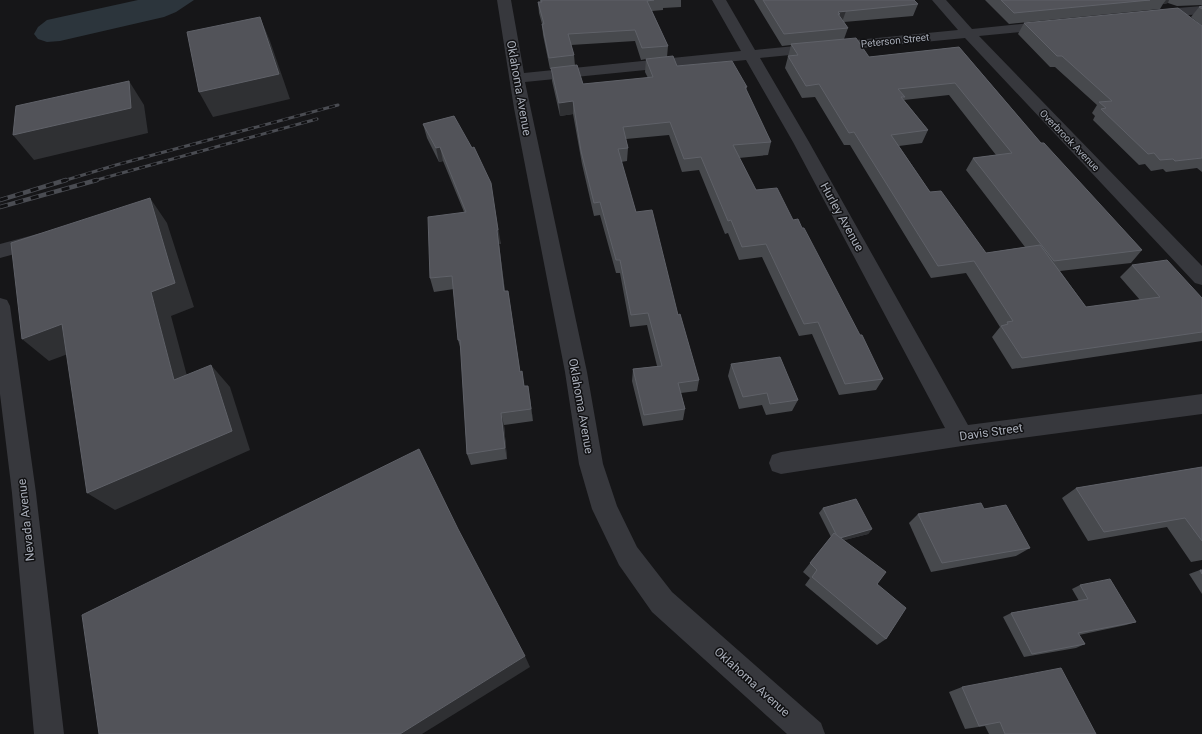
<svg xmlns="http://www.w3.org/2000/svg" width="1202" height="734" font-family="Roboto,sans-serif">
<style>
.water{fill:#2c353c}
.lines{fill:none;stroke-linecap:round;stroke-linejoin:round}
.minor{fill:#37383d;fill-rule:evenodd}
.rail-far1-casing{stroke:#4a4c52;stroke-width:3}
.rail-casing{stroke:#4a4c52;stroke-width:4.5}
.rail-far1{stroke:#111113;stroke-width:2;stroke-dasharray:6;stroke-linecap:butt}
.rail{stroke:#111113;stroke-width:3;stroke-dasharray:8;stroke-linecap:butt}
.wall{fill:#47494d;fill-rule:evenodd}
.shaded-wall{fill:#2f3033}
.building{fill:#525359;stroke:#5f6168}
.labels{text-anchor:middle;stroke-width:3;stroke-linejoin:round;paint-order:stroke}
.far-street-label{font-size:10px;fill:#a8adb8;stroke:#111113}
.street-label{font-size:12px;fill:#a8adb8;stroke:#111113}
</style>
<rect width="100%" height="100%" fill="#161618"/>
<!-- water -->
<path class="water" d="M138,0H194L176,12L164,17L60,41L47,42L38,39L34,34L38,27L47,20Z"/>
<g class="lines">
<!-- minor -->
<g class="minor">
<path d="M497,0H511L524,73L741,51L712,0H726L755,50L958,30L932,0H946L972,29L1051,21L1056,22L1058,25L1056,28L1051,29L979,36L1202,266V285L1195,283L965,38L760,58L809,142L968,425L1202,394V414L962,446L781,474L772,471L769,463L772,455L781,452L945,428L793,142L746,60L525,82L587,372L603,464L617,506L637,547L672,592L821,723L825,734H787L652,612L619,565L592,509L579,464L565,372L514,108Z"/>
<path d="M1202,6V14L1153,18L1148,17L1146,14L1148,11L1153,10Z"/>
<path d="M41,233L48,235L50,240L48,245L0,258V244Z"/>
<path d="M0,298L7,300L10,306L36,493L64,734H34L12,493L0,394Z"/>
</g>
<defs>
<g id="rail-far1">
<path d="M63,181L116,165L338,105"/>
<path d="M93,181L317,119"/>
</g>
<g id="rail">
<path d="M0,200L66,180"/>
<path d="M0,207L97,180"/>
</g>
</defs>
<!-- rail-far1 casing -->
<use href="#rail-far1" class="rail-far1-casing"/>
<!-- rail casing -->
<use href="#rail" class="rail-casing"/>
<!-- rail-far1 -->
<use href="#rail-far1" class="rail-far1"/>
<!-- rail -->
<use href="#rail" class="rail"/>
</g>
<!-- wall -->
<g class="wall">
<path d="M540,0H681V7L663,8V10L652,11L668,46L667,57L677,66L747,87L746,90L771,142L768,155L739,158L756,190L793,220L883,379L876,390L839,395L812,334L799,336L762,257L739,260L728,233L725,234L699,170L682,172L669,135L626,139L628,148L627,161L621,162L636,212L678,315L699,380L697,391L681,393L685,409L683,420L643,426L632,381L633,369L657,366L647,325L630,327L620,273H616L600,215L594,216L582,164L573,114L560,116L552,81V69H550L543,35L542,24L539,13L538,2H540ZM635,41L641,60L646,59L645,72L648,78L583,84L575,66L574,55L571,45Z"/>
<path d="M754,0H914L918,4L913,16L844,22L848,28L844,39L869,57L959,47L1041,143L1142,250L1131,263L1060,271L1086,307L1140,300L1120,277L1132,265L1202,298V341L1012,369L992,337L1000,327L966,273L931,278L850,145H844L815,97L802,98L785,68L791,45L782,46ZM949,95L996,155L973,158L966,170L1025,247L986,253L930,192L899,146L922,143L928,130L904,100Z"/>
<path d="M985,0H1202V5L1177,6L1168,3L1163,4L1160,9L1009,24Z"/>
<path d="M1202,6V26L1191,17L1199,7Z"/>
<path d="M1024,23L1202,26V172L1197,168L1166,172L1163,169L1151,171L1145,164L1139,165L1093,120L1095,116L1092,113L1097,105L1055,67H1050L1018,34Z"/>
<path d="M454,116L501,244H499L505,291L510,304L520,372L524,386L530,398L533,421L504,425L507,459L471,465L467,454L461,350L458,340L454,289L434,292L430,278L464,212L443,161L439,162L427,138L423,124Z"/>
<path d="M731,364L798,400L792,411L766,415L762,405L739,409L728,376Z"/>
<path d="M1202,467V560L1191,562L1167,527L1088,541L1062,498L1076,488Z"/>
<path d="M823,508L872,529L868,534L844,540L877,584L886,639L877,645L805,585L810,578L803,572L831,537L819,513Z"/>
<path d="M984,509L1030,548L1016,556L931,572L909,523L918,514Z"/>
<path d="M1200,570H1202V594L1189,574Z"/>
<path d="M1080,585L1136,622L1126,625L1079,635L1085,644L1076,648L1024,657L1003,617L1011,613L1079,601L1072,589Z"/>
<path d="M962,687L1096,734H989L985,726L965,729L949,692Z"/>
</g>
<!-- shaded-wall -->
<g class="shaded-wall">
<path d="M1166,0H1169L1168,3L1163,4Z"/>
<path d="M846,11L842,22L837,23L840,14L838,12Z"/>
<path d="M260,17L270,41L290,99L213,117L199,92Z"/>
<path d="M129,81L144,105L148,133L34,160L13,135Z"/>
<path d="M573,101V114L560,116L559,103Z"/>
<path d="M440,147L443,161L439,162L436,148Z"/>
<path d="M493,197L501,244H499L506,305L504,291L497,230Z"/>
<path d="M150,198L167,223L194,307L171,316L194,402L174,380L151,292Z"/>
<path d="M508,291L510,304L522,384L520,372Z"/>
<path d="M62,324L87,347L49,361L22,339Z"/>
<path d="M211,365L230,387L250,450L115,510L87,493Z"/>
<path d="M528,386L530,398L533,421L531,409Z"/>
<path d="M501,413L504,425L507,459L505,448Z"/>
<path d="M872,529L868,534L834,543L838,538Z"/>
<path d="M525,656L530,667L422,734H400Z"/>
</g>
<!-- building -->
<g class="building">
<path d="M541,0H654L647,1L668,46L642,48L635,30L568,34L574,55L549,58L542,24H544L538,2H542Z"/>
<path d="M763,0H914L918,4L838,12L840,14H838L848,28L784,34Z"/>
<path d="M1001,0H1150L1014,13Z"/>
<path d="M1202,6V9L1199,7Z"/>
<path d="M1178,8L1202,26V158L1175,161L1173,159L1160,160L1154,153L1148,154L1101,109L1106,108L1099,102L1112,101L1062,56H1057L1024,23Z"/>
<path d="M260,17L279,74L199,92L187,32Z"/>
<path d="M856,38L869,57L959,47L1041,143H1044L1142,250L1054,261L973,158L1012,153L955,83L898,89L905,97H901L928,130L891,135L930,192L941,191L986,253L1040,245L1086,307L1160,297L1132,265L1167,260L1202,298V332L1022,358L1001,326L1008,324L1007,322L1013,321L974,261L938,266L854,132L849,133L819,84L806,86L788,56L798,55L791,44Z"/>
<path d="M673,56L677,66L732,61L747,87H745L771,142L733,145L756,190L777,188L793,220L798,219L802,228H804L860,335H862L883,379L845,384L818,322L804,324L766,244L742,247L731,220L728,221L701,157L684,159L670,122L623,127L628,148L618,149L636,212L652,210L678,315L680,314L699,380L678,383L685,409L644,415L633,369L662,366L648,313L631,315L620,260H616L600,202L594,203L581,151L573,101L559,103L551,68L577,65L583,84L653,77L646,59Z"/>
<path d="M129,81L131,108L13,135L16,106Z"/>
<path d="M454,116L472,148L474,147L491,183L498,230H497L504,291H508L520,372L522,371L524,386H528L531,409L501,413L505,448L467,454L460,340H458L452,276L430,278L428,217L466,212L440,147L436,148L423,124Z"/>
<path d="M150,198L175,283L151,292L174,380L211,365L232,431L87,493L62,324L22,339L11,243Z"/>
<path d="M780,357L798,400L770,404L767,393L743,397L731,364Z"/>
<path d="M419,449L458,529L525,656L400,734H99L82,615Z"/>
<path d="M1202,467V541L1185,518L1104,532L1076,488Z"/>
<path d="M856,499L872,529L840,538L836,534L823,508Z"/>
<path d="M981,503L984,509L1006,505L1030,548L942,563L918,514Z"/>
<path d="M834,533L886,572L877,584L906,608L886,639L812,577L817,570L810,563Z"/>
<path d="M1200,570H1202V574Z"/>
<path d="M1110,579L1136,622L1078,633L1085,644L1032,654L1011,613L1088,599L1080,585Z"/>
<path d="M1061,668L1096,734H1005L1000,722L979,726L962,687Z"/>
</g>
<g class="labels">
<!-- far-street labels -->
<g class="far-street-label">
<text transform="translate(895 40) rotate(-6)" y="4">Peterson Street</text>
<text transform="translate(1070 140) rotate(46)" y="4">Overbrook Avenue</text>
</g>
<!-- street labels -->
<g class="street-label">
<text transform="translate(519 88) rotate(80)" y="4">Oklahoma Avenue</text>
<text transform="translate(842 217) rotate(61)" y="4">Hurley Avenue</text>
<text transform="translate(581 406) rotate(80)" y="4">Oklahoma Avenue</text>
<text transform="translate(991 432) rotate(-8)" y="4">Davis Street</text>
<text transform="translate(26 520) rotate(-96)" y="4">Nevada Avenue</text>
<text transform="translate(752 682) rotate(42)" y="4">Oklahoma Avenue</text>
</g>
</g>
</svg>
